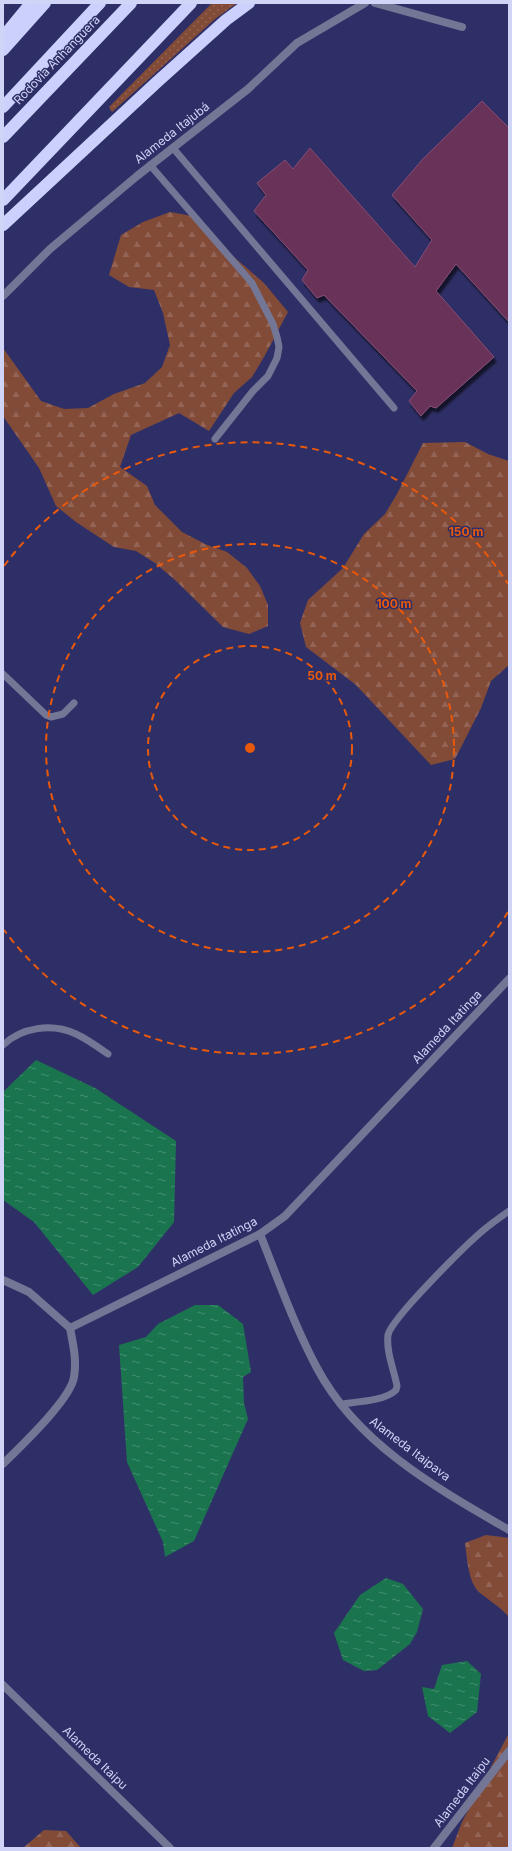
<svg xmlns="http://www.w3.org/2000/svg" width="512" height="1851" font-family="Inter,sans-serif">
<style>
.green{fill:url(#green-dots)}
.forest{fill:url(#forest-firs)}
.water{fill:url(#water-ripples)}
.building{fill:#693259;stroke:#874d75;filter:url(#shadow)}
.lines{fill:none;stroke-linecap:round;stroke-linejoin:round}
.service{stroke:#737795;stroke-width:7}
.minor{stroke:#737795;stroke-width:8}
.motorway{stroke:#cbd0fd;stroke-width:12}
.ring{fill:none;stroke:#e8590c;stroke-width:2;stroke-dasharray:7 5}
.labels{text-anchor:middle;stroke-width:3;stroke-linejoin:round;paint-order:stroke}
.street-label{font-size:12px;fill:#d0d4f7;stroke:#2f2f67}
.centre{fill:#e8590c;stroke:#2f2f67;stroke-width:2}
.ring-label{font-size:12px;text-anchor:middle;font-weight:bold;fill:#e8590c;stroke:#2f2f67;stroke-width:3;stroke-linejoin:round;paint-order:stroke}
</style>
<defs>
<pattern id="green-dots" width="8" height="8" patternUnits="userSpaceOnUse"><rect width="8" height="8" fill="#824b38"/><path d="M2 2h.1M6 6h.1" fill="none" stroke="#936456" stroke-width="1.8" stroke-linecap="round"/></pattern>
<pattern id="forest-firs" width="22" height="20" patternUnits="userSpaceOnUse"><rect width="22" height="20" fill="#824b38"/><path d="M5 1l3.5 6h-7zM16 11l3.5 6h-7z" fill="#936456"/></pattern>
<pattern id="water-ripples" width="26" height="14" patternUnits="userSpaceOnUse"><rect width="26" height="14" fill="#1a754e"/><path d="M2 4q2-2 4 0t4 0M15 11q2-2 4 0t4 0" fill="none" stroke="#458e71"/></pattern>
<filter id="shadow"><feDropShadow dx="2.5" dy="4.5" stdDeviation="1" flood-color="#0009"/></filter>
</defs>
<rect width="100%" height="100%" fill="#2f2f67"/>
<!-- green -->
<path class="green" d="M212,3H237L215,19L112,112L109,107Z"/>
<!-- forest -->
<g class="forest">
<path d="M170,212L192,216L214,240L264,283L288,312L264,357L252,377L234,393L209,431L179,413L131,435L120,467L147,486L155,505L182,532L205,544L227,552L247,568L260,586L268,605V626L249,634L223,627L175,580L155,563L136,551L114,547L76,522L56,506L39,468L3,416V348L41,401L64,409L88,408L114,394L145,383L162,367L170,345L163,313L154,290L129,287L109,275L121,235L143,222Z"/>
<path d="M465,442L488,454L509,461V665L491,681L481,708L455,759L431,765L356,685L306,647L300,623L308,600L343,568L364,534L385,514L397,494L423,443Z"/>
<path d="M486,1535L509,1538V1617C498,1605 491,1602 480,1593C468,1583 467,1557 465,1543Z"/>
<path d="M509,1733V1848H452L462,1822Z"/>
<path d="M44,1830L66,1831L81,1848H23Z"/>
</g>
<!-- water -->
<g class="water">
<path d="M36,1060L95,1088L176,1141L174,1222L138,1267L93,1295L34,1222L3,1200V1092Z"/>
<path d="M195,1305H218L243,1324L251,1372L243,1377L244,1403L248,1419L194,1541L165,1557L163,1542L127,1462L119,1345L146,1337L158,1324Z"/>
<path d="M386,1578L403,1584L423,1609L417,1632L410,1644L377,1670L364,1671L343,1660L334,1633L360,1595Z"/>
<path d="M467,1661L481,1674L477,1712L450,1733L428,1716L422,1687L434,1689L442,1665Z"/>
</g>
<!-- building -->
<path class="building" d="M482,101L509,128V322L456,264L436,291L494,357L436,408L430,406L421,416L409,401L417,391L324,295L317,298L302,280L308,270L254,211L266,195L257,183L285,160L293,169L310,148L415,267L432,240L392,195L422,160Z"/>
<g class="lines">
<!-- service -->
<g class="service">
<path d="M173,148L394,408"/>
<path d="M150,165L252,283L273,324L277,337L279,347L277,358L268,376L253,391L215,439"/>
<path d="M3,674L46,715L51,717L63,714L74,703"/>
<path d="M3,1045C22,1027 52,1023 76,1034C87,1039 98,1047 108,1054"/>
<path d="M341,1404C355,1402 386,1401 396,1390L397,1386C394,1370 386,1352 388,1335C391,1319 463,1248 480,1233C489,1225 499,1218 509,1211"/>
</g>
<!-- minor -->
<g class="minor">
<path d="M375,3L462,27"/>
<path d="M3,296L50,249L137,176L248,89L297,43L365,3"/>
<path d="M260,1234C278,1279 294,1325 317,1368C357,1444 438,1489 509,1530"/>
<path d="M3,1280L29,1292L70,1328"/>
<path d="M3,1464C20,1447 71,1399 74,1377C77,1360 73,1344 70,1328L260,1234L285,1216L509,979"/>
<path d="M3,1685L170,1848"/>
<path d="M434,1848L509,1751"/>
</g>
<!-- motorway -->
<g class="motorway">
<path d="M3,37L31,3"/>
<path d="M3,50L45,3"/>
<path d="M3,107L100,3"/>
<path d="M3,137L131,3"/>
<path d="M3,200L191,3"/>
<path d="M3,225L157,82L226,20L249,3"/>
</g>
</g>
<!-- distance rings -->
<g class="ring">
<circle cx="250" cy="748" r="102"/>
<circle cx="250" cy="748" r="204"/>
<path d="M508 912A306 306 0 0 1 4 930M4 566A306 306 0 0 1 508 584"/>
</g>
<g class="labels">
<!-- street labels -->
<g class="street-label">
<text transform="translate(57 60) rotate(-46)" y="4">Rodovia Anhanguera</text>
<text transform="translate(172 133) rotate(-38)" y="4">Alameda Itajubá</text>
<text transform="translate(447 1027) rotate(-47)" y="4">Alameda Itatinga</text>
<text transform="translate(214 1242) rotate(-27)" y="4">Alameda Itatinga</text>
<text transform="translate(410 1449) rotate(37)" y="4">Alameda Itaipava</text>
<text transform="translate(95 1758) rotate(44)" y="4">Alameda Itaipu</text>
<text transform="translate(462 1792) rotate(-53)" y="4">Alameda Itaipu</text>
</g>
</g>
<circle cx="250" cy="748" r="6" class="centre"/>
<g class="ring-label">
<text x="466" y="536">150 m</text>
<text x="394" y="608">100 m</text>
<text x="322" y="680">50 m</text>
</g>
<!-- border -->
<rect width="512" height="1851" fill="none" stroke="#d0d4f7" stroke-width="8"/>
</svg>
